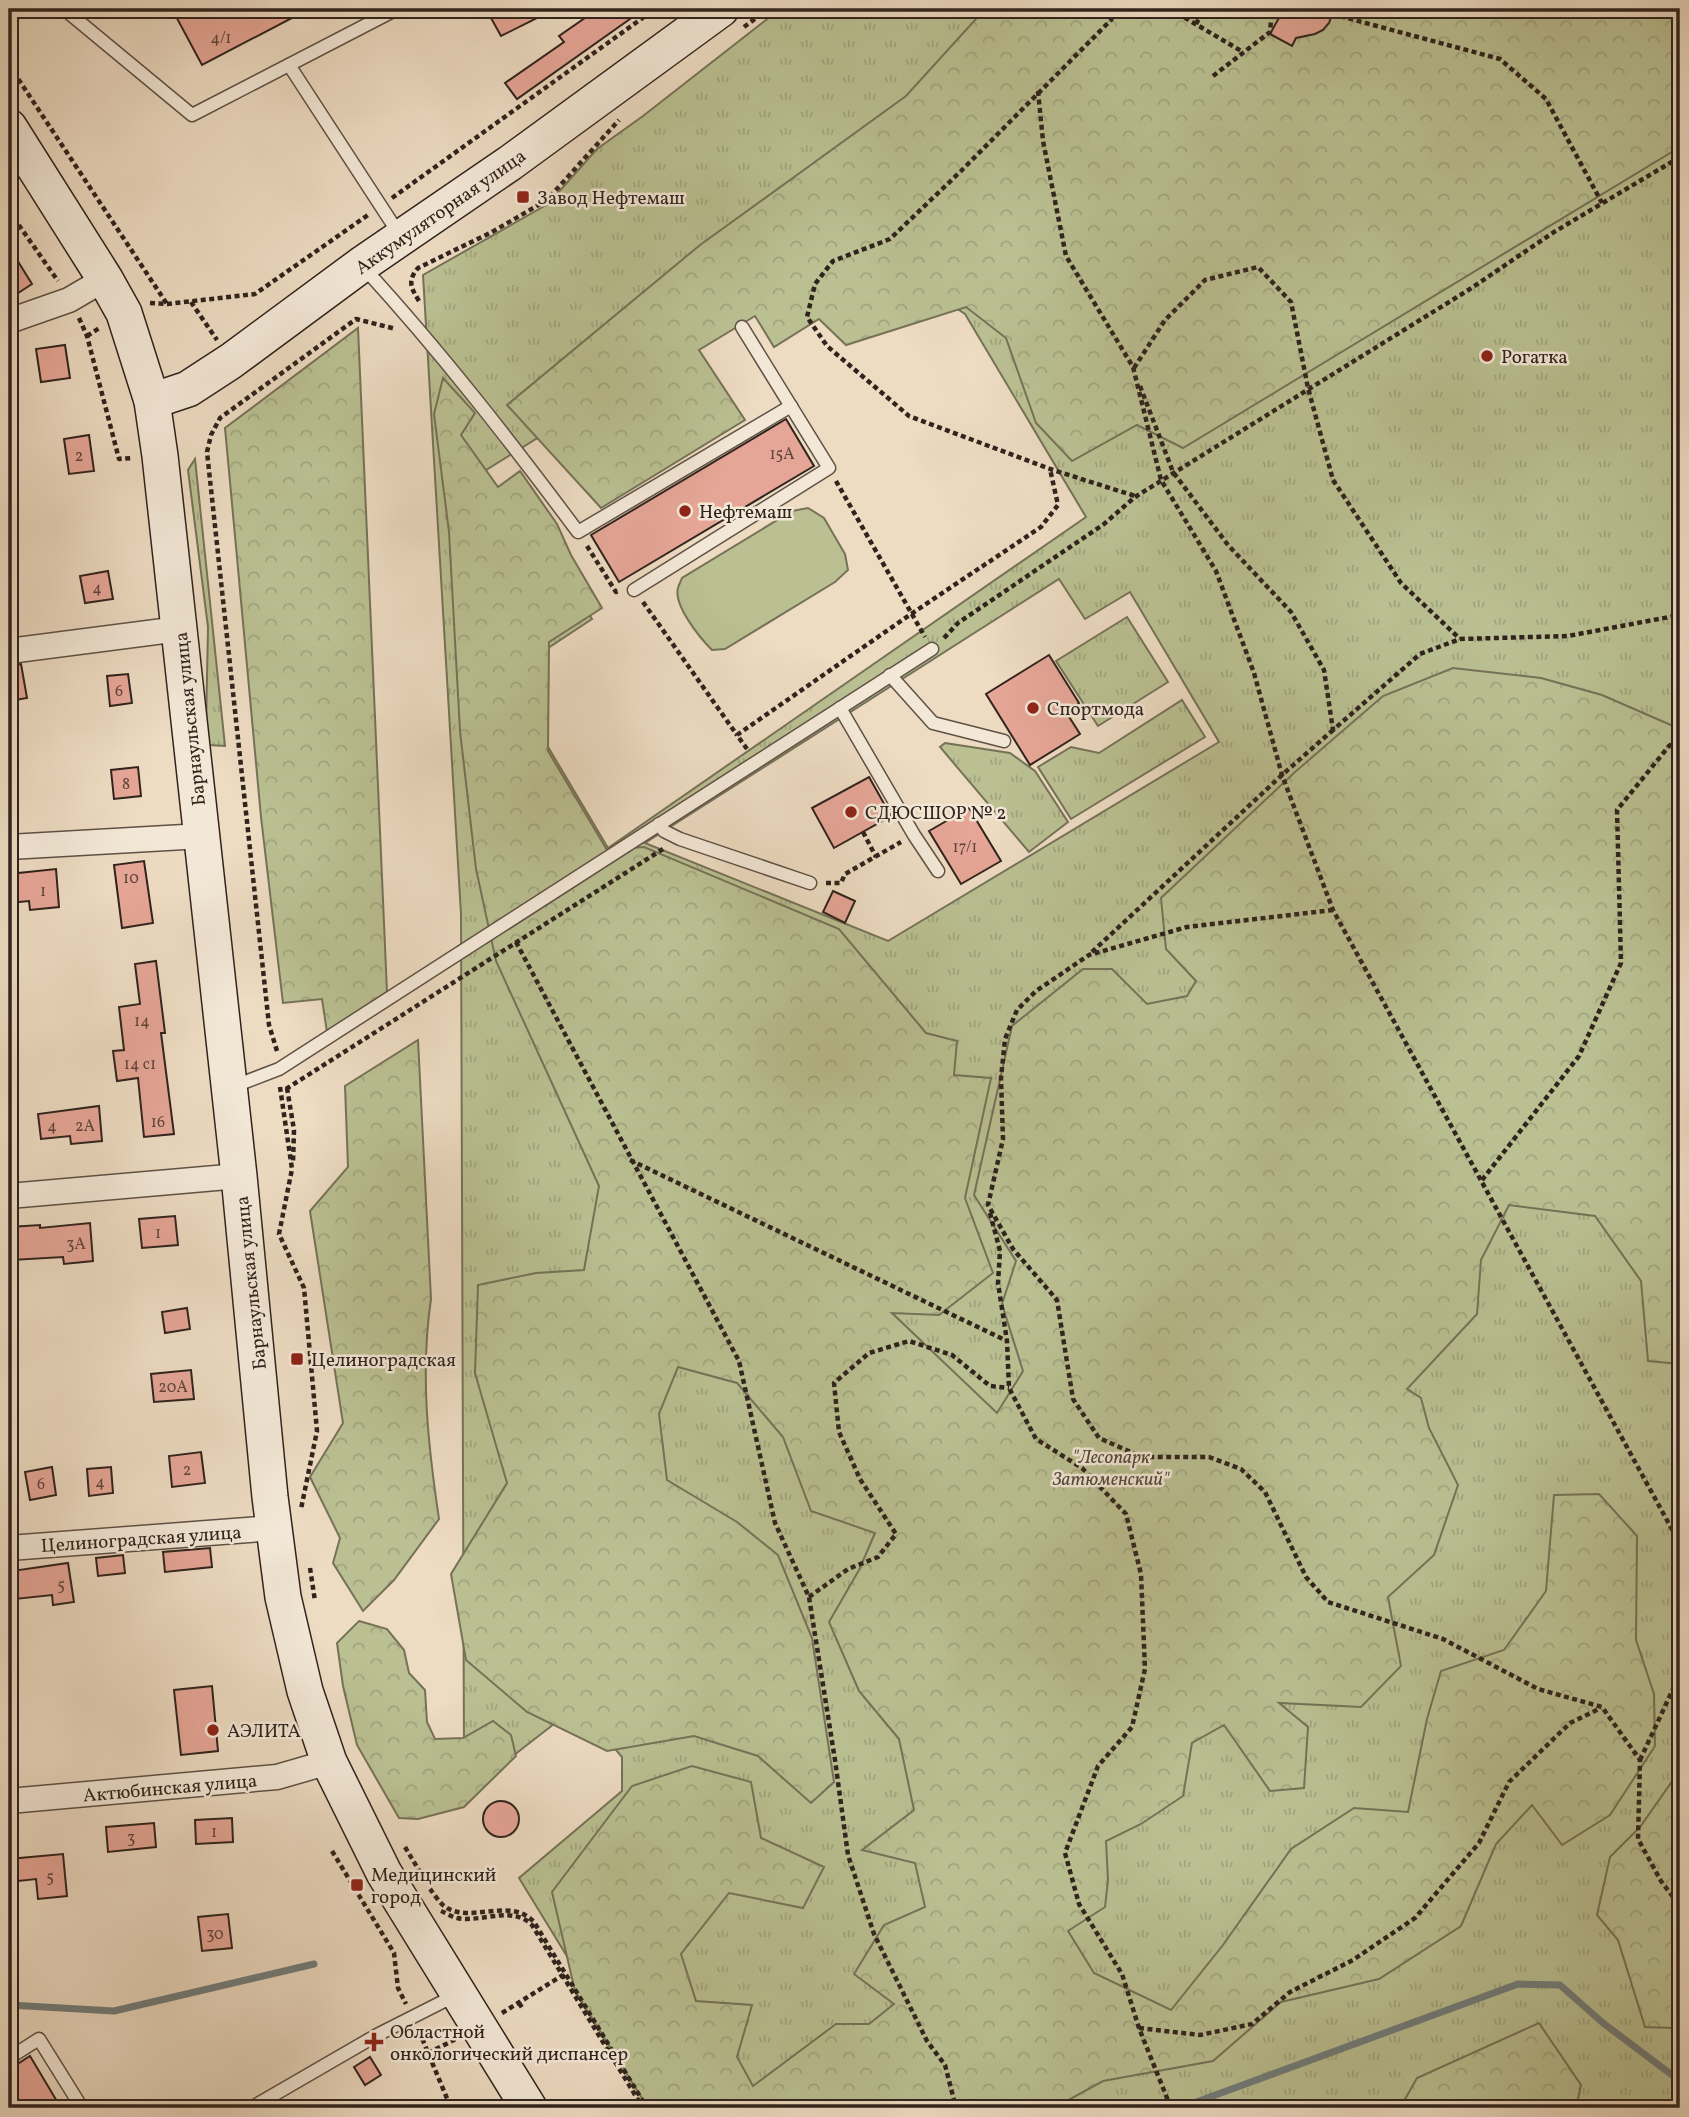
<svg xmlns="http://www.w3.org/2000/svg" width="1689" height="2117" font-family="Vollkorn,serif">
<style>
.grass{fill:url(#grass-tufts);stroke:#757258;stroke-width:2;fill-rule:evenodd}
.forest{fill:url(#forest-crowns);stroke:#757258;stroke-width:2}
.pitch{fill:#bac092;stroke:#757258;stroke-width:2}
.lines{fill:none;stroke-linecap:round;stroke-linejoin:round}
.stream{stroke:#717d7d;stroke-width:7}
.building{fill:#e6a697;stroke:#30231d;stroke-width:2}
.lane-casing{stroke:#5f5146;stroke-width:15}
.street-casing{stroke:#5f5146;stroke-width:27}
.secondary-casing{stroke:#30231d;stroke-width:38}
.path{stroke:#30231d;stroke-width:4.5;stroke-dasharray:5 3.5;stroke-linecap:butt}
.lane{stroke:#f3e8d7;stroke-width:12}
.street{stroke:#f3e8d7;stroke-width:24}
.secondary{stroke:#f3e8d7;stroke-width:35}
.poi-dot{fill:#8f2418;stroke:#f3e8d7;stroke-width:2.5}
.labels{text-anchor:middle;stroke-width:5;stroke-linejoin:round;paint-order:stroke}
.number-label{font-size:16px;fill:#5e443c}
.poi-label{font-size:19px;fill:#30231d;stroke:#f3e8d7;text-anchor:start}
.street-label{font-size:19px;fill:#30231d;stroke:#f3e8d7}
.park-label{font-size:19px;font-style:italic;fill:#524a3a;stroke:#f3e8d7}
</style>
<defs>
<pattern id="grass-tufts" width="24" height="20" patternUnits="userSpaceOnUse" patternTransform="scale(1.75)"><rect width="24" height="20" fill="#bac092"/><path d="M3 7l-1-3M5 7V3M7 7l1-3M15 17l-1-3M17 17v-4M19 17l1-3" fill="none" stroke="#a0a57d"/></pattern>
<pattern id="forest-crowns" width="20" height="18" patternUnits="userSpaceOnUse" patternTransform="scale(1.75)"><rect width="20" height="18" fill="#bac092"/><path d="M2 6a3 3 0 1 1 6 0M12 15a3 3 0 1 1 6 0" fill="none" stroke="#a0a57d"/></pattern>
</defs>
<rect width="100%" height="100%" fill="#eddbc2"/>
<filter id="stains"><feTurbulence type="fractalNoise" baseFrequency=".00286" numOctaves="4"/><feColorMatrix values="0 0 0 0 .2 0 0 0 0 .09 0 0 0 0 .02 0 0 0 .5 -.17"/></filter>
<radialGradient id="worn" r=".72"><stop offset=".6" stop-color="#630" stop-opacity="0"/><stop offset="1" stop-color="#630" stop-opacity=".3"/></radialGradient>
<!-- grass -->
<g class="grass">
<path d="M780,9H1680V2108H660L519,1878L622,1791V1757L595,1725L563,1717L478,1783L464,1755L461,914L423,275L548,204L597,149L643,116ZM820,262L887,263L965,314L1086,517L608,848L506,676L592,619L543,542L483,472ZM1059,579L1085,619L1130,592L1219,742L888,941L645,843Z"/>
<path d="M195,459L225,746L208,745L206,728L208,627L188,470Z"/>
<path d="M1127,617L1168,682L1098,726L1056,661Z"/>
<path d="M1182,700L1205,737L1071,819L1038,767L1071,747L1099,753Z"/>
<path d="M945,743L1010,753L1035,771L1068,822L1029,852L940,747Z"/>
</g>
<!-- forest -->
<g class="forest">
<path d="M985,9H1680V147L1183,448L1137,425L1072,461L1036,423L1006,338L966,307L846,345L819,319L774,347L755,316L699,350L745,420L601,508L507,405L700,245L906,96Z"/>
<path d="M358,328L387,992L327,1032L322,999L283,1003L261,817L225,428Z"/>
<path d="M443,378L475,413L461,435L498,487L520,471L557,524L571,555L602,608L549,642L548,751L607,850L644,847L839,929L926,1033L957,1041L954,1075L991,1078L965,1198L993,1273L939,1315L892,1313L997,1413L1023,1371L1002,1304L1016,1261L974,1195L1012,1026L1083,969H1112L1147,1004L1187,996L1196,981L1166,949L1161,898L1295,772L1383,696L1453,668L1541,678L1602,695L1680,729V1364L1648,1361L1641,1281L1595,1216L1509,1205L1481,1260L1477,1314L1407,1389L1421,1398L1429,1428L1458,1485L1434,1555L1388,1597L1401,1666L1361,1707L1279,1703L1308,1727L1304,1788L1270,1791L1224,1725L1192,1743L1183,1796L1141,1824L1106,1841L1108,1880L1105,1907L1068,1931L1094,1973L1171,2010L1223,1945L1291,1849L1354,1808L1408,1812L1427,1719L1441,1671L1504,1650L1546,1591L1554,1495L1599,1494L1637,1536L1636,1640L1654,1694L1655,1746L1610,1815L1562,1845L1532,1805L1496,1844L1461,1926L1379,1979L1281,2002L1213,2061L1103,2081L1054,2108H648L575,1991L552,1892L632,1786L692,1766L751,1782L761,1838L824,1867L803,1908L729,1893L681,1954L696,2001L752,2005L737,2057L753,2086L836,2024H869L894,2004L854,1974L884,1925L925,1907L915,1863L862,1850L914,1810L899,1739L859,1691L829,1622L859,1570L875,1533L811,1511L783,1437L737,1383L678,1367L659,1414L667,1480L737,1522L778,1555L812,1638L834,1782L811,1803L758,1756L694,1736L607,1751L527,1712L466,1660L451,1574L507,1483L475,1373L478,1285L536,1273L584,1270L599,1186L496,961L476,869L460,731L449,532L434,414Z"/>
<path d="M418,1040L431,1299C420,1373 428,1445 439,1519L394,1580L363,1611L333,1563L340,1538L310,1477L343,1423L310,1211L348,1167L345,1086Z"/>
<path d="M359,1621L387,1629L404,1650L409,1673L425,1690L427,1722L435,1739L463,1738L493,1721L511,1735L516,1756L464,1807L418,1819L399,1818L357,1745L343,1686L337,1643Z"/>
<path d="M1680,1770V2040L1673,2028L1645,2027L1618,1940L1597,1915L1610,1857L1640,1827Z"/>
<path d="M1539,2023L1581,2085L1576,2108H1400L1417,2078Z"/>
</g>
<!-- pitch -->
<path class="pitch" d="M808,508L824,518L845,554L848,570L835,582L725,649L712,650C700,638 673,605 678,588C679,584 681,581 682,578L792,511Z"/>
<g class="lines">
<!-- stream -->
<g class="stream">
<path d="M9,454L14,453"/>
<path d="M9,2005L114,2011L314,1964"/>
<path d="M1180,2108L1518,1984L1560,1985L1603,2023L1680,2081"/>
</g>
</g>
<!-- building -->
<g class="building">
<path d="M172,9H309L202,65Z"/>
<path d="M486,9H555L501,36Z"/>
<path d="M598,9H644L517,99L505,83L564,42L559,36Z"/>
<path d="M1280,9H1334L1329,23L1323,30L1315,34L1296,38L1292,46L1270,34L1280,16Z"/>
<path d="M9,247L32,284L9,299Z"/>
<path d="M65,345L70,378L41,382L36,349Z"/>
<path d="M786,419L814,466L619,582L591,535Z"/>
<path d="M89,435L94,471L69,474L64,439Z"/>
<path d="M108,571L113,599L85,603L80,576Z"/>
<path d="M1049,655L1079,703L1066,712L1080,734L1030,765L986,694Z"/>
<path d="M21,664L27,698L9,701V666Z"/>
<path d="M128,674L132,703L110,706L107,676Z"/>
<path d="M138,767L141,796L114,799L111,770Z"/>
<path d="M869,777L891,816L834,848L812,808Z"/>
<path d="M969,808L1001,861L961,884L929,831Z"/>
<path d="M144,861L153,923L122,928L114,865Z"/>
<path d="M56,869L59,907L30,910L29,901L9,903V874Z"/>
<path d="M833,891L855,901L845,923L823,912Z"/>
<path d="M156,961L165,1033H161L174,1134L144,1137L138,1078L117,1081L113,1051L124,1050L119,1007L140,1004L135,964Z"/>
<path d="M99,1106L102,1141L71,1144L70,1136L41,1139L38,1114Z"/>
<path d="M175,1216L178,1245L142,1248L139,1219Z"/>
<path d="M90,1223L93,1261L64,1264L63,1257L12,1260L10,1227L40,1225V1228Z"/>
<path d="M187,1308L190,1329L165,1333L162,1312Z"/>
<path d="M191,1370L194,1399L154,1402L151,1374Z"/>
<path d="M201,1452L205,1483L172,1487L169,1456Z"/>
<path d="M52,1467L56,1495L30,1500L25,1472Z"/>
<path d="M111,1467L113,1493L89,1496L87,1469Z"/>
<path d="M210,1548L212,1567L165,1572L163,1552Z"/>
<path d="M123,1555L125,1573L98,1576L96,1558Z"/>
<path d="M68,1563L74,1602L53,1605L52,1595L15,1599L12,1571Z"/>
<path d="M212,1686L218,1751L181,1755L174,1690Z"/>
<circle cx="501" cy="1819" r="18"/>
<path d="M232,1818L233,1842L196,1844L195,1820Z"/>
<path d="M154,1823L156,1847L108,1852L106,1827Z"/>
<path d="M63,1854L67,1896L38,1899L36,1879L9,1882V1859Z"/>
<path d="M228,1914L232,1948L202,1951L198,1917Z"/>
<path d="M30,2056L61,2108H9V2079L17,2074L13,2067Z"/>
<path d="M370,2057L381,2075L365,2085L354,2067Z"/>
</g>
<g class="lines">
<defs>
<g id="lane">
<path d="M64,9L192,115L397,9"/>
<path d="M289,65L401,237"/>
<path d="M364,268C441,352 510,441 578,532L791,406"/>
<path d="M634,590L829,468L742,327"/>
<path d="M890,675L933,723L1004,741"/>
<path d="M840,708L914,835L938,871"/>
<path d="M659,824L664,831L680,839L810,883"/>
<path d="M232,1087L279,1069L932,649"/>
<path d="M9,2058L39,2039L82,2108"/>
<path d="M251,2108L377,2035L456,1995"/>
</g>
<g id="street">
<path d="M9,321L69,300L105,279"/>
<path d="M9,651L179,629"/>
<path d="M9,847L202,836"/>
<path d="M9,1196L239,1176"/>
<path d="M9,1548L274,1528"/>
<path d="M9,1801L277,1777L329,1762"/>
</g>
<g id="secondary">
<path d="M9,127L105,279L124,313L152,401L160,456L239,1176L270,1497L283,1597L305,1691L329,1762L384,1873L529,2108"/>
<path d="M152,401L188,389L231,361L361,265L510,163L721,9"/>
</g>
</defs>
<!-- lane casing -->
<use href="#lane" class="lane-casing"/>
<!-- street casing -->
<use href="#street" class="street-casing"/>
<!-- secondary casing -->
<use href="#secondary" class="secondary-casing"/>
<!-- path -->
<g class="path">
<path d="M1116,9L1111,20L961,171L890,239L833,261L815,284L807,317L827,346L909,416L1050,469L1135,496"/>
<path d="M1170,9L1243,52"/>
<path d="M1332,14L1500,59L1546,99L1602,203"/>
<path d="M1196,24L1204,9"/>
<path d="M744,27L768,9"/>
<path d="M9,65L167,304"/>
<path d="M1213,76L1270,32L1272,9"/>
<path d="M1038,91L1043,141L1066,256L1133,367L1161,480L1216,571L1254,673L1282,775L1333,910L1680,1544"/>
<path d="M392,198L655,9"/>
<path d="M9,211L58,281"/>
<path d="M419,301C411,288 407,281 418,268L492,232L547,200L619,120"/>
<path d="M191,302L217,340"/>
<path d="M150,303L167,304L255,294L368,215"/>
<path d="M79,318L87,336L119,459L132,458"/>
<path d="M87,336L101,327"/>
<path d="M1134,368L1165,320L1205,280L1258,267L1291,302L1308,388L1333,480L1401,583L1460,639"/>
<path d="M1140,386L1173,472L1228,545L1291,612L1324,670L1333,730L1420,654L1460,639L1568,636L1680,615"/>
<path d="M836,481L925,637"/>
<path d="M587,546L616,592L619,591"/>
<path d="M643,602L737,735"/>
<path d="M944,638L958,623L1104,524L1135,497L1470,289L1554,232L1680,157"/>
<path d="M747,749L737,735L911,614L1041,527L1058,505L1050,469"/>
<path d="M863,832L876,857"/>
<path d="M826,883H841L845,874L901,842"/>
<path d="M1333,910L1187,927L1089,955L1036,991L1017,1010L1005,1039L1001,1078L1003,1139L988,1205L1013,1249L1057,1300L1073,1399L1099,1438L1142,1457H1209L1241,1469L1265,1492L1306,1577L1328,1602L1443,1639L1538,1689L1602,1707L1640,1760L1638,1839L1661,1881L1680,1906"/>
<path d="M516,942L739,1361L775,1523L809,1597L835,1760L848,1855L874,1934L927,2041L945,2065L956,2108"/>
<path d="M1092,952L1282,775L1333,730"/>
<path d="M277,1051L269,1025L207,452L211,435L220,418L356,319L396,329"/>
<path d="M280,1087L292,1169L279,1234L304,1288L317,1431L301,1509"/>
<path d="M287,1088L294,1130L293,1163"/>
<path d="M286,1089L663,849"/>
<path d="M630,1160L1007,1341"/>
<path d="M1482,1180L1579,1056L1621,963L1617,810L1669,746L1680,739"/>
<path d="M990,1213L1000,1251L998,1283L1007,1341L1009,1388L1036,1439L1082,1468L1126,1514L1141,1574L1145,1669L1132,1727L1098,1766L1065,1853L1079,1904L1122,1974L1139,2028L1171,2108"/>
<path d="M310,1568L315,1601"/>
<path d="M809,1597L848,1569L878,1557L896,1534L860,1479L839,1432L834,1383L869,1353L909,1341L952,1355L990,1386L1009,1388"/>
<path d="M1640,1760L1680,1674"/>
<path d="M405,1847L426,1882"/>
<path d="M332,1851L394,1953L398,1988L406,2004"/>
<path d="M430,1889C434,1894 439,1902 444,1906C469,1925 510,1896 534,1922L647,2108"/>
<path d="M441,1911C446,1913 452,1917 457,1918C481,1923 512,1905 532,1925L643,2108"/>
<path d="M519,2003L523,2009"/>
<path d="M502,2013L563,1975"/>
<path d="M1139,2028L1200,2035L1252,2024L1290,1992L1353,1960L1415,1918L1479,1843L1509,1782L1570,1723L1601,1708"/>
<path d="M419,2031L451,2108"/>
<path d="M428,2053L456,2039"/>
</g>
<!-- lane -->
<use href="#lane" class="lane"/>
<!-- street -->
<use href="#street" class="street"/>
<!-- secondary -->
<use href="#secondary" class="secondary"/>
</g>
<!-- markers -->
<g class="poi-dot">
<rect x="516" y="190" width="14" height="14" rx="3.5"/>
<circle cx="1487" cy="356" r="7"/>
<circle cx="685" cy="511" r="7"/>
<circle cx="1033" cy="708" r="7"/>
<circle cx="851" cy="812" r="7"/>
<rect x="290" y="1352" width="14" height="14" rx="3.5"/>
<circle cx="213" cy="1730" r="7"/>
<rect x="350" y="1878" width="14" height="14" rx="3.5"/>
<path d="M370.5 2031.5h7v7h7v7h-7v7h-7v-7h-7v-7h7z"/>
</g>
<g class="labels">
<!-- number labels -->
<g class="number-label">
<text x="221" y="43">4/1</text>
<text x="782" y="459">15А</text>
<text x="79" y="461">2</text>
<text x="97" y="593">4</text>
<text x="119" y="696">6</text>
<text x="126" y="789">8</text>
<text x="965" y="852">17/1</text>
<text x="131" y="883">10</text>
<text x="43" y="896">1</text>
<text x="142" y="1026">14</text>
<text x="140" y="1069">14 c1</text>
<text x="158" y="1127">16</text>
<text x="52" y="1131">4</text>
<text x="85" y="1131">2А</text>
<text x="158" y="1238">1</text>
<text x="76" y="1249">3А</text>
<text x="173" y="1392">20А</text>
<text x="187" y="1475">2</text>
<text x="100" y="1487">4</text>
<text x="41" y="1489">6</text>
<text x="61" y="1590">5</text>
<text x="214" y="1837">1</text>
<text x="131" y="1843">3</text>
<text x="50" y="1882">5</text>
<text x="215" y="1939">30</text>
</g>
<!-- poi labels -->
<g class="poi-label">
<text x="537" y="204">Завод Нефтемаш</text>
<text x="1501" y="363">Рогатка</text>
<text x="699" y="518">Нефтемаш</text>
<text x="1047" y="715">Спортмода</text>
<text x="865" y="819">СДЮСШОР № 2</text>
<text x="311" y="1366">Целиноградская</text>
<text x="227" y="1737">АЭЛИТА</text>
<text x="371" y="1881">Медицинский<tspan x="371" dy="22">город</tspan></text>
<text x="390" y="2038">Областной<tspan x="390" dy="22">онкологический диспансер</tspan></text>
</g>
<!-- street labels -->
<g class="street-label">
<text transform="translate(440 211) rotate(-35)" y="7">Аккумуляторная улица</text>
<text transform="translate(189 719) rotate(-96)" y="7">Барнаульская улица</text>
<text transform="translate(250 1283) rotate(-96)" y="7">Барнаульская улица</text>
<text transform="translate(141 1538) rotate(-4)" y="7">Целиноградская улица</text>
<text transform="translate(170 1787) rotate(-5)" y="7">Актюбинская улица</text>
</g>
<!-- park labels -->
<g class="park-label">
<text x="1111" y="1463">"Лесопарк<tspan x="1111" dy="22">Затюменский"</tspan></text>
</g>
</g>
<!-- margin -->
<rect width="1689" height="2117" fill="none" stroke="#eddbc2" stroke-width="35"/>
<rect x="10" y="10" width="1668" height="2096" fill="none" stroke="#30231d" stroke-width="3.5"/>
<rect x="18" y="18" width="1654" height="2082" fill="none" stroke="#30231d" stroke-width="2"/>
<rect width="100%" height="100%" filter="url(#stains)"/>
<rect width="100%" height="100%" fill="url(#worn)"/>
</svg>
